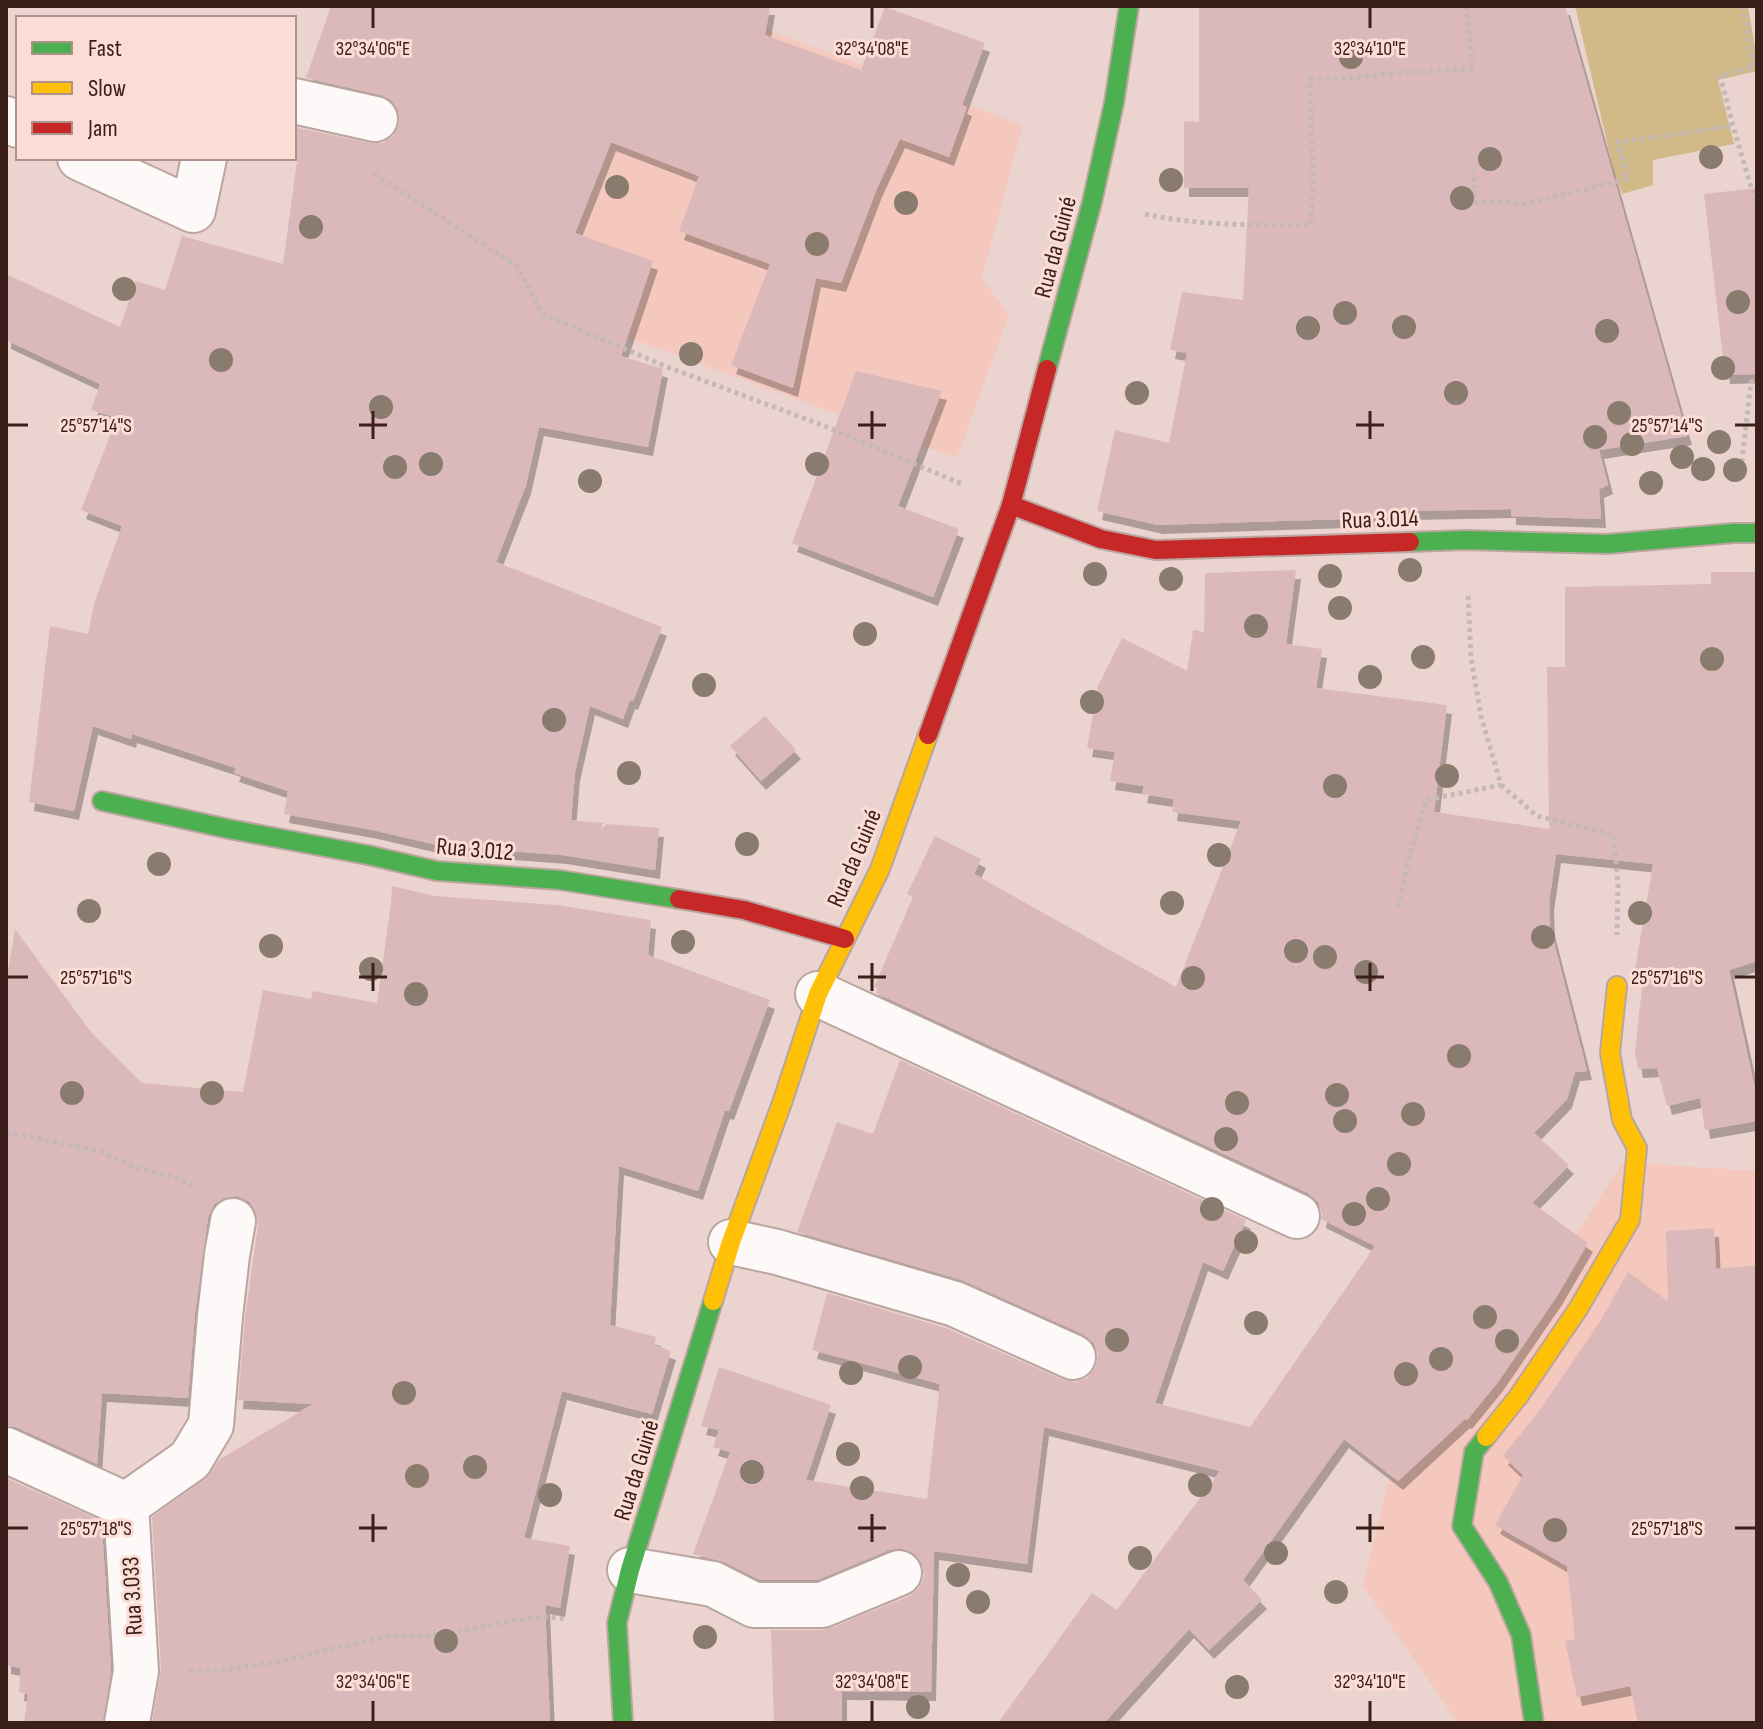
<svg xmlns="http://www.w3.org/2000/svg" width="1763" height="1729" font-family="'Sofia Sans Condensed',sans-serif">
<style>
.built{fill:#f5c8be}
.green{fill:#d2ba88}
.building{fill:#dbb9ba;filter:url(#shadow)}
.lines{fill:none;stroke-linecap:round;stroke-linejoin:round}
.street-casing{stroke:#bba59f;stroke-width:48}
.fast-casing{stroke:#bba59f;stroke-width:22}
.slow-casing{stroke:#bba59f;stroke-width:22}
.jam-casing{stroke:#bba59f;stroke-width:22}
.path{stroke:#c4b9b7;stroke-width:5;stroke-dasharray:4 4;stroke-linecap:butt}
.street{stroke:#fcf9f8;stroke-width:44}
.fast{stroke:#4caf50;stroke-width:18}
.slow{stroke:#ffc107;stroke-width:18}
.jam{stroke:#c62828;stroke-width:18}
.tree{fill:#897b6d}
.ticks{fill:none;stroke:#3b201a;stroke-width:3}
.labels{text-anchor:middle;stroke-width:6;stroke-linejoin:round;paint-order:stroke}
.street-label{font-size:24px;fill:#3b201a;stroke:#fbddd6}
.ticks-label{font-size:20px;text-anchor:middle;fill:#3b201a;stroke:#fbddd6;stroke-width:6;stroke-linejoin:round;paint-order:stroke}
</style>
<defs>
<filter id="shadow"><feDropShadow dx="5" dy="9" stdDeviation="0" flood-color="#0004"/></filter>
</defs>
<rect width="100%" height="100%" fill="#ebd4cf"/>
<!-- built -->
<g class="built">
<path d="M669,6H703L1023,125L982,278L1009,315L957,458L581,320L550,295Z"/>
<path d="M1623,1162L1757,1171V1723H1458L1363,1586L1387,1484L1503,1347Z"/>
</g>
<!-- green -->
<path class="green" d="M1575,6H1748L1757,58V71L1718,80L1734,144L1653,160V185L1622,194L1614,172Z"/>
<!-- building -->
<g class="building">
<path d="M331,6H770L765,35L861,70L885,7L985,43L962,105L967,107L949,157L900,139L877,188L841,283L816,278L793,388L731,365L770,264L679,231L699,176L611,142L575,233L653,261L621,356L663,369L648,447L539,427L526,485L496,562L662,627L633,701L630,700L623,719L590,706L575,772L571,820L603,823L601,829L607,824L659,828L655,870L562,855L441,846L373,830L284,814L288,791L234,773L236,768L132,734L131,739L93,726L74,811L29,802L50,626L88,634L94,604L122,526L81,510L117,418L91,410L100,384L6,340V274L120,327L136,281L165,290L182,236L283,264L297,161L294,160V127L370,143H383L393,136L399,124V111L391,100L381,95L306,78Z"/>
<path d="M1199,6H1565L1687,436L1599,450L1608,485L1599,489L1601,519L1511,516V509L1407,511L1408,517L1158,525L1097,511L1115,430L1169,443L1187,353L1170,350L1182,292L1243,300L1249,188H1184V121L1199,122Z"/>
<path d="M1757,188V374L1725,375L1704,194Z"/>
<path d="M856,371L942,391L898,506L959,529L933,597L792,543Z"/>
<path d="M1296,570L1286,644L1322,649L1316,688L1447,705L1434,812L1549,829L1547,667H1565V587L1711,584V572H1757V961L1729,970L1757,1098V1121L1705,1130L1700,1098L1667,1106L1657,1068L1638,1069L1635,1052L1642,988L1640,977L1635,969L1653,864L1556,854L1549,902L1550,927L1587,1071L1575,1072L1567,1099L1534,1133L1569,1165L1532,1203L1588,1243L1557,1296L1498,1382L1467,1420L1465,1419L1398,1481L1344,1439L1243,1580L1262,1600L1209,1650L1189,1629L1104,1723H998L1092,1593L1117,1610L1220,1471L1044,1427L1027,1564L934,1551L931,1692L842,1691V1723H774L771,1630H822L831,1628L909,1596L919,1588L924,1577L922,1564L915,1554L901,1548L889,1550L817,1580H760L724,1562L693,1554L730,1452L713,1447L719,1430L701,1426L719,1367L831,1405L806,1480L927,1499L940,1384L812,1350L827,1293L946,1328L1064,1380L1076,1382L1087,1378L1096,1366L1098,1354L1094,1343L1083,1334L962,1280L797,1232L837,1122L873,1134L900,1060L1246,1220L1223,1271L1203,1262L1155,1403L1250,1427L1375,1246L1321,1219L1322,1213L1318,1202L1308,1193L876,993L878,988L874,987L913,897L907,894L935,836L981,859L974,874L1176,987L1241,821L1172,812L1174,799L1142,794L1144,786L1110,781L1115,752L1087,748L1098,686L1122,638L1187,671L1193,630L1204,632L1205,573Z"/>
<path d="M765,716L796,750L761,781L730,746Z"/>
<path d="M392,886L435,896L557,905L651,920L648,955L770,1000L729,1111L725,1110L698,1191L619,1166L610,1325L656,1337L654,1345L671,1351L652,1414L562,1391L524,1538L570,1546L560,1608L545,1605L550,1723H152L161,1670L152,1517L204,1480L220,1459L313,1404L238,1400L245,1318L258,1225L256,1212L250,1202L237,1196L224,1198L214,1204L208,1217L195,1313L188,1398L102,1393L97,1464L16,1427L6,1425V983L15,929L91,1032L142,1083L243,1092L263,990L311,999L313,991L377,1003L391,903Z"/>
<path d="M1714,1228L1716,1269L1757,1265V1723H1638L1630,1686L1577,1697L1565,1641L1575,1639L1567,1566L1495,1525L1523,1475L1503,1456L1539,1411L1599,1323L1628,1272L1668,1301L1666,1231Z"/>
<path d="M6,1478L93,1517L92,1534L102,1528L111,1670L103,1723H24L28,1694L19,1692L21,1668L6,1665Z"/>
</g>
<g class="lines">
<defs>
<g id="street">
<path d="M294,101L375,119"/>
<path d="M6,119L18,125"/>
<path d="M80,158L193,210L204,158"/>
<path d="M818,994L1297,1216"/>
<path d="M731,1242L777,1252L955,1304L1073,1357"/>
<path d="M6,1450L126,1505L136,1671L127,1723"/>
<path d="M126,1505L190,1460L211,1425L220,1316L227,1255L233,1221"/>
<path d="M630,1570L713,1584L754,1605H822L899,1573"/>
</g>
<g id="fast">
<path d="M1047,369L1092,202L1114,103L1129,6"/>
<path d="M1410,542L1466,540L1607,544L1734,533H1757"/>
<path d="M102,801L229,829L368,855L437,871L560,880L679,899"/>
<path d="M1486,1437L1474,1452L1462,1526L1498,1582L1521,1635L1534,1723"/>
<path d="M623,1723L617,1623L630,1570L713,1301"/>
</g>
<g id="slow">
<path d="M713,1301L731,1242L782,1103L818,994L880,869L928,735"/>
<path d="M1486,1437L1518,1397L1578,1309L1630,1220L1637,1148L1622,1120L1610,1053L1617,986"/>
</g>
<g id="jam">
<path d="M1011,505L1101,539L1156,550L1410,542"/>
<path d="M928,735L1011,505L1047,369"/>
<path d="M679,899L744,910L845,939"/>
</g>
</defs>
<!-- street casing -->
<use href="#street" class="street-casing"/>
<!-- fast casing -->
<use href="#fast" class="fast-casing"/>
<!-- slow casing -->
<use href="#slow" class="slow-casing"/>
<!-- jam casing -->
<use href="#jam" class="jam-casing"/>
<!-- path -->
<g class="path">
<path d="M1743,6L1753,67L1720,75L1733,126L1757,207"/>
<path d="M1473,169L1476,203L1500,202L1525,204L1627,179L1618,142L1733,126"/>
<path d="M374,174L517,266L542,314L665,366L822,425L962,484"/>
<path d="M1145,214C1199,226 1257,225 1311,225L1313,178L1310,79H1339L1398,73L1473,69L1466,6"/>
<path d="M1740,478L1751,382L1757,381"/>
<path d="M1501,785L1537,816L1614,835L1618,885L1617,935"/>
<path d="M1398,907L1408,861L1426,800L1501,785L1481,716L1471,658L1468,593"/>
<path d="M6,1132L103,1152L132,1166L179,1179L196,1187"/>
<path d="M189,1671H219L282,1661L382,1637L435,1635L474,1629L508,1621L546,1617L566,1619"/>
</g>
<!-- street -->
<use href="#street" class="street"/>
<!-- fast -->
<use href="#fast" class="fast"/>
<!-- slow -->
<use href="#slow" class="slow"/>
<!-- jam -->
<use href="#jam" class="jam"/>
</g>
<!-- trees -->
<g class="tree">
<circle cx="1351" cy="57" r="12"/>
<circle cx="1711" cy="157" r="12"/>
<circle cx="1490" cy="159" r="12"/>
<circle cx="1171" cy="180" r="12"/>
<circle cx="617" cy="187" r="12"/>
<circle cx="1462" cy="198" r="12"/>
<circle cx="906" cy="203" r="12"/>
<circle cx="311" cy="227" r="12"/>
<circle cx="817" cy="244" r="12"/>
<circle cx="124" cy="289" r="12"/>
<circle cx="1738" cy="302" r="12"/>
<circle cx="1345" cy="313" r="12"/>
<circle cx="1404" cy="327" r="12"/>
<circle cx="1308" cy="328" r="12"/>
<circle cx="1607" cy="331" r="12"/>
<circle cx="691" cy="354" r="12"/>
<circle cx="221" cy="360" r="12"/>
<circle cx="1723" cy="368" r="12"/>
<circle cx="1137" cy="393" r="12"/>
<circle cx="1456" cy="393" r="12"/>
<circle cx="381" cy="407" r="12"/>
<circle cx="1619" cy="413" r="12"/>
<circle cx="1595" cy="437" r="12"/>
<circle cx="1719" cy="442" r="12"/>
<circle cx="1632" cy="444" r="12"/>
<circle cx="1682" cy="457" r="12"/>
<circle cx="431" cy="464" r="12"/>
<circle cx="817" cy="464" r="12"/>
<circle cx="395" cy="467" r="12"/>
<circle cx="1703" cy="469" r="12"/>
<circle cx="1735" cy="470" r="12"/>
<circle cx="590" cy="481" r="12"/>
<circle cx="1651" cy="483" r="12"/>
<circle cx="1410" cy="570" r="12"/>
<circle cx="1095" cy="574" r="12"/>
<circle cx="1330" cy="576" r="12"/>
<circle cx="1171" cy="579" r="12"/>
<circle cx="1340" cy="608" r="12"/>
<circle cx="1256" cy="626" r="12"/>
<circle cx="865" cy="634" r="12"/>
<circle cx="1423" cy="657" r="12"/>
<circle cx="1712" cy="659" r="12"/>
<circle cx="1370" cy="677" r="12"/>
<circle cx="704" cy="685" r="12"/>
<circle cx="1092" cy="702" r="12"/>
<circle cx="554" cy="720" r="12"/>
<circle cx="629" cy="773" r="12"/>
<circle cx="1447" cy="776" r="12"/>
<circle cx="1335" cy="786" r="12"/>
<circle cx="747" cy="844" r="12"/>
<circle cx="1219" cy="855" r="12"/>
<circle cx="159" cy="864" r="12"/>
<circle cx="1172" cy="903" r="12"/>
<circle cx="89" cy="911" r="12"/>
<circle cx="1640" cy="913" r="12"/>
<circle cx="1543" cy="937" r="12"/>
<circle cx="683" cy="942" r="12"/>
<circle cx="271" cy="946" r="12"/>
<circle cx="1296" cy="951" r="12"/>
<circle cx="1325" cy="957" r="12"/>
<circle cx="371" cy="969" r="12"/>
<circle cx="1366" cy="972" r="12"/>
<circle cx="1193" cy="978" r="12"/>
<circle cx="416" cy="994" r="12"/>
<circle cx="1459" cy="1056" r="12"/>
<circle cx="72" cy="1093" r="12"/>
<circle cx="212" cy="1093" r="12"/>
<circle cx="1337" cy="1095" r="12"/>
<circle cx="1237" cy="1103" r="12"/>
<circle cx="1413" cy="1114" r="12"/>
<circle cx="1345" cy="1121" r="12"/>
<circle cx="1226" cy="1139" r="12"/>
<circle cx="1399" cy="1164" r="12"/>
<circle cx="1378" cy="1199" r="12"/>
<circle cx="1212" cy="1209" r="12"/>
<circle cx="1354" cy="1214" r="12"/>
<circle cx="1246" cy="1242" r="12"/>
<circle cx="1485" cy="1317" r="12"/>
<circle cx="1256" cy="1323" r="12"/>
<circle cx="1117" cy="1340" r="12"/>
<circle cx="1507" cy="1341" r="12"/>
<circle cx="1441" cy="1359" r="12"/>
<circle cx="910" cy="1367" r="12"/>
<circle cx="851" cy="1373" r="12"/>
<circle cx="1406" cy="1374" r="12"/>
<circle cx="404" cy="1393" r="12"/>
<circle cx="848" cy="1454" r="12"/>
<circle cx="475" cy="1467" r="12"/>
<circle cx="752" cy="1472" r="12"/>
<circle cx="417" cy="1476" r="12"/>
<circle cx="1200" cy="1485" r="12"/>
<circle cx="862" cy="1488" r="12"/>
<circle cx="550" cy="1495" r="12"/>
<circle cx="1555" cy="1530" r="12"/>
<circle cx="1276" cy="1553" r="12"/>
<circle cx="1140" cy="1558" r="12"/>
<circle cx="958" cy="1575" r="12"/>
<circle cx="1336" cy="1592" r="12"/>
<circle cx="978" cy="1602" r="12"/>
<circle cx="705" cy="1637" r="12"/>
<circle cx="446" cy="1641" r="12"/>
<circle cx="1237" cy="1687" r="12"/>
<circle cx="918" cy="1707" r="12"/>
</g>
<!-- ticks -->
<path class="ticks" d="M373,8V28M872,8V28M1370,8V28M373,411V439M872,411V439M1370,411V439M8,425H28M359,425H387M858,425H886M1356,425H1384M1735,425H1755M373,963V991M872,963V991M1370,963V991M8,977H28M359,977H387M858,977H886M1356,977H1384M1735,977H1755M373,1514V1542M872,1514V1542M1370,1514V1542M8,1528H28M359,1528H387M858,1528H886M1356,1528H1384M1735,1528H1755M373,1701V1721M872,1701V1721M1370,1701V1721"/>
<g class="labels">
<!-- street labels -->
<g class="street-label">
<text transform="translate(1055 247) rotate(-75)" y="8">Rua da Guiné</text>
<text transform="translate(1380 519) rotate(-2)" y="8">Rua 3.014</text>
<text transform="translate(475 849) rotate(5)" y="8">Rua 3.012</text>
<text transform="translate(854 858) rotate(-67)" y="8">Rua da Guiné</text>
<text transform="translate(636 1470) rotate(-73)" y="8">Rua da Guiné</text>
<text transform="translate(132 1596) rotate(-93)" y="8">Rua 3.033</text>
</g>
</g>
<g class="ticks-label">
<text x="373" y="55">32°34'06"E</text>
<text x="872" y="55">32°34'08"E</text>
<text x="1370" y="55">32°34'10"E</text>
<text x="96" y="432">25°57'14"S</text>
<text x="1667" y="432">25°57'14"S</text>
<text x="96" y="984">25°57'16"S</text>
<text x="1667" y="984">25°57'16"S</text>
<text x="96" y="1535">25°57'18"S</text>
<text x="1667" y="1535">25°57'18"S</text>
<text x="373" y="1688">32°34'06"E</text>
<text x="872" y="1688">32°34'08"E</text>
<text x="1370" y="1688">32°34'10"E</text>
</g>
<!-- border -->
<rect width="1763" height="1729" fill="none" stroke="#3b201a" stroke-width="16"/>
<!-- legend -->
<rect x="16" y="16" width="280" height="144" fill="#fbddd6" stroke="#ae918b" stroke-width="2"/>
<rect x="32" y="42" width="40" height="12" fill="#4caf50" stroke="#ae918b" stroke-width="2"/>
<text x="88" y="56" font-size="24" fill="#3b201a">Fast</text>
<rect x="32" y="82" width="40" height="12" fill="#ffc107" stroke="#ae918b" stroke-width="2"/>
<text x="88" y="96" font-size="24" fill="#3b201a">Slow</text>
<rect x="32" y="122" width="40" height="12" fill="#c62828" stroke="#ae918b" stroke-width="2"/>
<text x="88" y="136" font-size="24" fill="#3b201a">Jam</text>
</svg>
